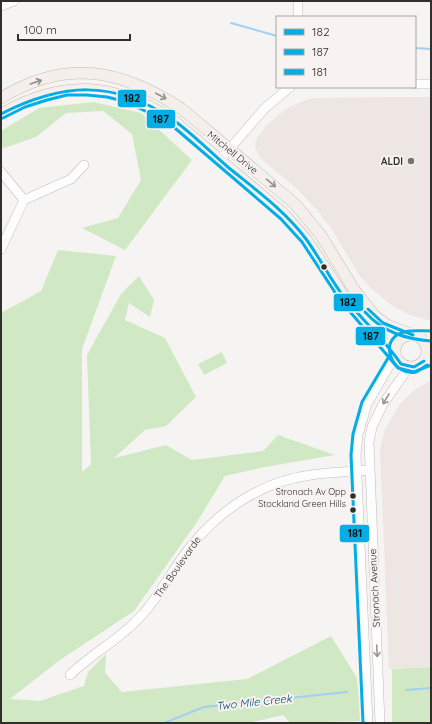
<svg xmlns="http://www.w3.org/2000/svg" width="432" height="724" font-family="Quicksand,sans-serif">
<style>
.built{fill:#ede6e2}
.green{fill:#d1e8c5}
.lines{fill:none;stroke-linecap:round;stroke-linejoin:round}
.stream{stroke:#a2cff2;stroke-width:2}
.minor-casing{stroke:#bfbdbc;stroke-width:10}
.major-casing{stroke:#c4b9b3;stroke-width:12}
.minor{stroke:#fefdfd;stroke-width:9}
.major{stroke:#f5efeb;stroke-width:11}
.bus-1-casing{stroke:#f8f3f0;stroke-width:6}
.bus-2-casing{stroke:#f8f3f0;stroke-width:6}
.bus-3-casing{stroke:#f8f3f0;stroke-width:6}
.bus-1{stroke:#02aee5;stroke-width:3}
.bus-2{stroke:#02aee5;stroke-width:3}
.bus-3{stroke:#02aee5;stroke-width:3}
.oneway{stroke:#938f8c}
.oneway2{stroke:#989696}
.poi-dot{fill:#767473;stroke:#f8f3f0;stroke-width:1.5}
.bus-dot{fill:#312f2e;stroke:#f8f3f0;stroke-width:1.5}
.labels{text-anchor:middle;stroke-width:4;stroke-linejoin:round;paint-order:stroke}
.bus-label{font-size:9px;fill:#312f2e;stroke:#f8f3f0;text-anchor:end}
.street-label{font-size:10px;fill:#312f2e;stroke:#f8f3f0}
.poi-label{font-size:10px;font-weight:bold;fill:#312f2e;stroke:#f8f3f0;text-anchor:end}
.water-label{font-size:11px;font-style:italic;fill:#00456e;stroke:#f8f3f0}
.line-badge{stroke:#f8f3f0;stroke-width:1.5}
.pale-badge-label{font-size:11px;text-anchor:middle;font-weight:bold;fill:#111}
</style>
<rect width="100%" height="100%" fill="#f6f4f2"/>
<!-- built -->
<g class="built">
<path d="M393,97H431V321L410,315L391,305L372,289L359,275L333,231L317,210L296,188L260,158L255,147L256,139L268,124L286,109L298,103L312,98Z"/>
<path d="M431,380V667L389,669L380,450L385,429L400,404L413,391Z"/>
</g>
<!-- green -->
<g class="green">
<path d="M93,102L141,113L192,160L125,250L82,228L118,218L141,180L132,134L103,111L66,113L36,137L1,149V131L39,108Z"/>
<path d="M58,250L116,256L82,349V472L91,464L87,355L121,294L139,276L154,300L150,317L129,303L125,320L165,338L196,397L166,426L145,430L114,458L166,445L192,460L263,451L278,435L335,455L265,467L225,476L197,522L134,611L60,660L10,699L40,701L84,686L88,672L106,654L105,673L122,692L247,679L331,636L357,678L361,721L290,723L283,715L248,723H1V313L41,291Z"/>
<path d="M222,352L227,363L204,375L198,364Z"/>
<path d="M431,667V723H392V669Z"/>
</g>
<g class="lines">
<!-- stream -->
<g class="stream">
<path d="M231,23L277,36"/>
<path d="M415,48L431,49"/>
<path d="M406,690L431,688"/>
<path d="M164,723L204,707L347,692"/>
</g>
<defs>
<g id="minor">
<path d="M298,1V17"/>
<path d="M1,6L14,1"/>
<path d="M415,84H431"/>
<path d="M220,160L265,108L290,87"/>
<path d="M1,172L24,200L1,249"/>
<path d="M24,200L71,179L84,165"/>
<path d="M70,675C92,653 121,639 142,615C161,594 173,568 191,546C221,509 263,481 311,475C330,472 349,472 368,470"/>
<path d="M368,723L356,455L358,435L367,404L395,356"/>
<path d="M380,723L369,442L372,427L383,404L409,367"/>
</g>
<g id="major">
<path d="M1,98C66,58 121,69 182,109L295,204L320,234L355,291L374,315L387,325L413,335"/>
<path d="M1,114C62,79 113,82 172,119L285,215L306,239L344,297L395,355"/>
<circle cx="411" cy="351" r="16"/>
</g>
</defs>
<!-- minor casing -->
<use href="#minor" class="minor-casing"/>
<!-- major casing -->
<use href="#major" class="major-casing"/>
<!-- minor -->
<use href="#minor" class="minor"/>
<!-- major -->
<use href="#major" class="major"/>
<defs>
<g id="bus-1">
<path d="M1,114C62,83 113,79 172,119C192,133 210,152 229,168C256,190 285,211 306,239C320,258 330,279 344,297C362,320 385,340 401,364L414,367L424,361"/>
<path d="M368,309L383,323L413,335"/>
</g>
<g id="bus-2">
<path d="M3,118L25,107L47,100L67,95H87L107,97L127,102L169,123L281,219L302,242L340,300L398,368L414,372L431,365"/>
<path d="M365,312C383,332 405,339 431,341"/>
</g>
<g id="bus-3">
<path d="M427,365C423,367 419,371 416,372C396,377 379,347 397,335C407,329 420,331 431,331"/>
<path d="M363,723L351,455L353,434L362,402L391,353"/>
</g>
</defs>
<!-- bus-1 casing -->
<use href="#bus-1" class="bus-1-casing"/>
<!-- bus-2 casing -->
<use href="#bus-2" class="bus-2-casing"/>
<!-- bus-3 casing -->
<use href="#bus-3" class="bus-3-casing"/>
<!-- bus-1 -->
<use href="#bus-1" class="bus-1"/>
<!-- bus-2 -->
<use href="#bus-2" class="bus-2"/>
<!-- bus-3 -->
<use href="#bus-3" class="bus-3"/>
</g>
<!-- one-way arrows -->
<defs><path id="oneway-shaft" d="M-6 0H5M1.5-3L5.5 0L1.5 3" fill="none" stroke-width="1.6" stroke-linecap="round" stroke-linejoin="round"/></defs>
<g class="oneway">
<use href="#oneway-shaft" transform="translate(36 82) rotate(-19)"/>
<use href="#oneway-shaft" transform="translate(161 96) rotate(28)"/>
<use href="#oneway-shaft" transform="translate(271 183) rotate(39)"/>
</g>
<g class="oneway2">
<use href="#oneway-shaft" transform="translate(386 399) rotate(121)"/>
<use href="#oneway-shaft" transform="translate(377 651) rotate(87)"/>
</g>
<!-- markers -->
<circle class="poi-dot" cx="411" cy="161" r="4"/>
<g class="bus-dot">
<circle cx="324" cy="267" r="3.5"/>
<circle cx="353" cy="496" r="3.5"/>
<circle cx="353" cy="510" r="3.5"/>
</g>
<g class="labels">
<!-- bus labels -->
<g class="bus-label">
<text x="346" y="495">Stronach Av Opp<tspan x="346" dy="12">Stockland Green Hills</tspan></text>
</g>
<!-- street labels -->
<g class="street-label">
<text transform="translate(233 152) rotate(39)" y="4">Mitchell Drive</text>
<text transform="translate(177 567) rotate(-55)" y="4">The Boulevarde</text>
<text transform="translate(374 588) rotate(-93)" y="4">Stronach Avenue</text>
</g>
<!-- poi labels -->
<g class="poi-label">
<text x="403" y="165">ALDI</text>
</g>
<!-- water labels -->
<g class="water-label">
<text transform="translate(254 702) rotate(-6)" y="4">Two Mile Creek</text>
</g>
</g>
<g class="line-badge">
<rect x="117" y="89" width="30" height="19" rx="4" fill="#02aee5"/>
<rect x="146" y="109" width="30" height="20" rx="4" fill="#02aee5"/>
<rect x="333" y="293" width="31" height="19" rx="4" fill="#02aee5"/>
<rect x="355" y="326" width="31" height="20" rx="4" fill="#02aee5"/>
<rect x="339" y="524" width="31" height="19" rx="4" fill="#02aee5"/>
</g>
<g class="pale-badge-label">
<text x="132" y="102">182</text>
<text x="161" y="123">187</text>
<text x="348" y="306">182</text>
<text x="371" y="340">187</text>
<text x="355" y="537">181</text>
</g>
<!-- border -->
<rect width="432" height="724" fill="none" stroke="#312f2e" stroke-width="4"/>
<!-- legend -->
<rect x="276" y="16" width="140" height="72" fill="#f8f3f0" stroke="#a8a5a2"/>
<rect x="284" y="29" width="20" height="6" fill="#02aee5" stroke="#a8a5a2"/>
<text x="312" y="36" font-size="12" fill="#312f2e">182</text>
<rect x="284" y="49" width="20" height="6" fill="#02aee5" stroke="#a8a5a2"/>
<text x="312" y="56" font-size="12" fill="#312f2e">187</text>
<rect x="284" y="69" width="20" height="6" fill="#02aee5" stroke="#a8a5a2"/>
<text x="312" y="76" font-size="12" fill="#312f2e">181</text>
<!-- scale -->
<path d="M18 34v6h112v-6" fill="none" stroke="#312f2e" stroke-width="2"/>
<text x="24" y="34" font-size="12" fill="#312f2e" stroke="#f8f3f0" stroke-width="3" paint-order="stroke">100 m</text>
</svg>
